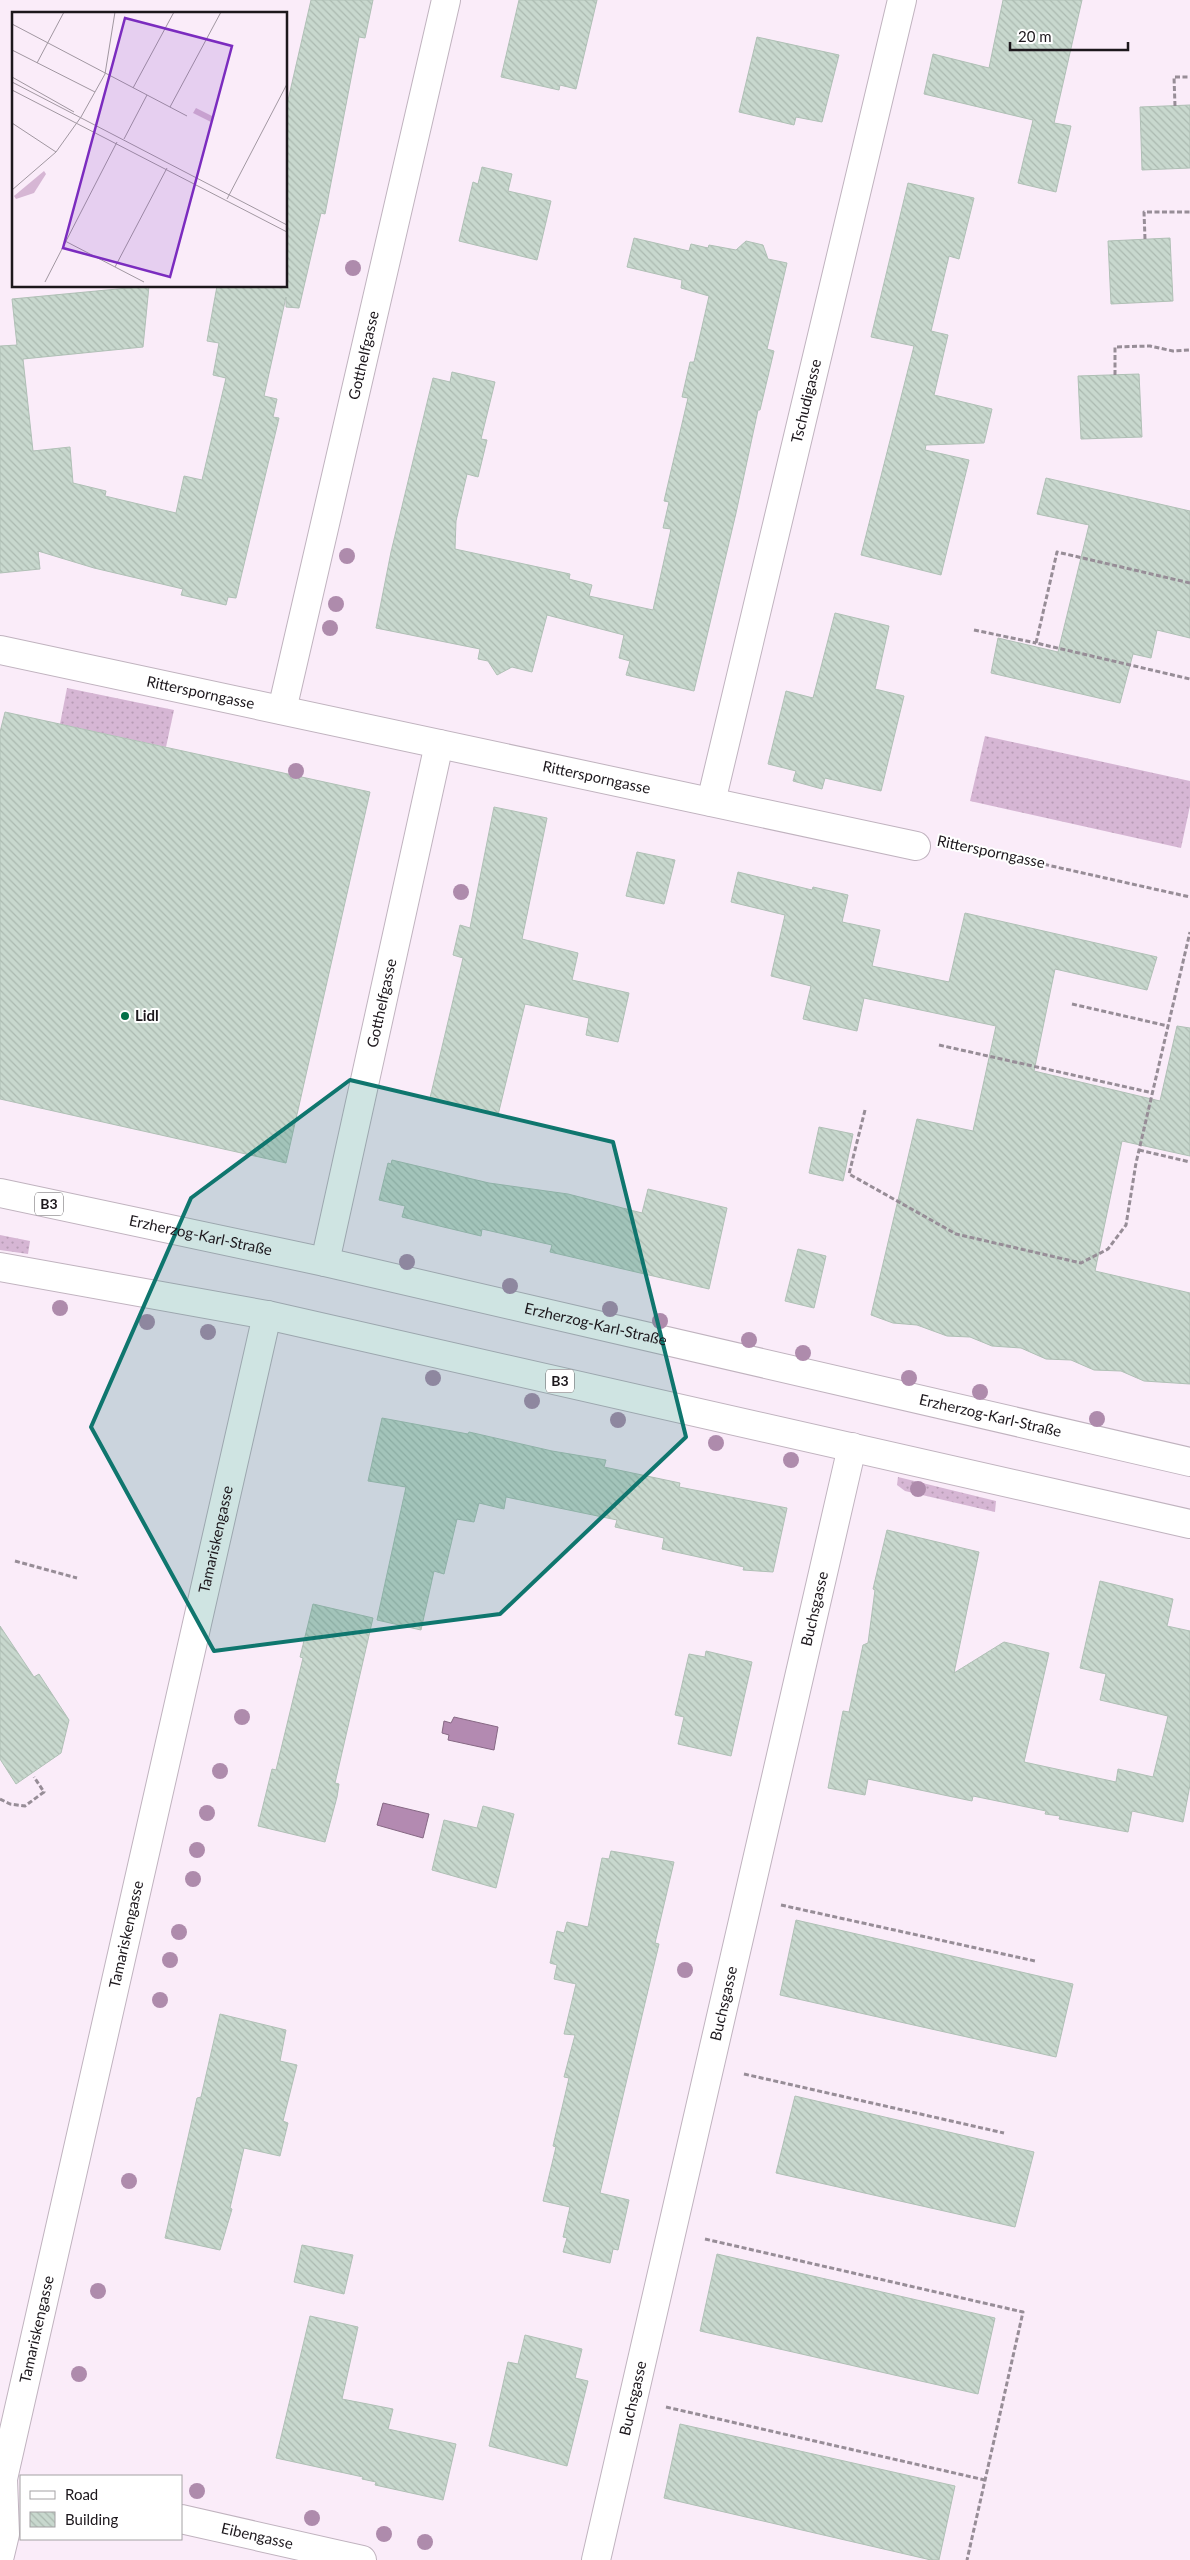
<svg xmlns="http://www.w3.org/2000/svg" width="1190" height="2560" font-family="Lato,sans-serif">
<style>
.grass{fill:url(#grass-dots)}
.water{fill:#b38ab1;stroke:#866884}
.building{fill:url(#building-back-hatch);stroke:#b0c0b6}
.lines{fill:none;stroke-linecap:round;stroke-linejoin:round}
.minor-casing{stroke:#c0b3bf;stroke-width:30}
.major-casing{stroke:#c0b3bf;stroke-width:30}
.path{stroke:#978d97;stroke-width:3;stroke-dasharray:5 2.5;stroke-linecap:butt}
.minor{stroke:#fff;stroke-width:28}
.major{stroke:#fff;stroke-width:28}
.tree{fill:#ae8bac}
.marked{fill:#0f766e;fill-opacity:0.2;stroke:#0f766e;stroke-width:4;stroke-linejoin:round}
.poi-dot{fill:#026f47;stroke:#fff;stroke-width:2}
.labels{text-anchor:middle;stroke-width:4;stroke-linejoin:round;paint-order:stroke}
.shield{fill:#fff;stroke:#605d60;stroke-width:1}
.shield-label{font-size:14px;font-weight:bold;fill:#1c171c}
.street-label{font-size:15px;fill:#1c171c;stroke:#fff}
.poi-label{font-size:15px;font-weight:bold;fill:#1c171c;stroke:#fff;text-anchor:start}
.inset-road{fill:none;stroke:#a197a1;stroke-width:1}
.view{fill:#7b2cbf;fill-opacity:0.15;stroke:#7b2cbf;stroke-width:2.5}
.inset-edge{fill:none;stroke:#1c171c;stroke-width:2.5}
</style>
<defs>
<pattern id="grass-dots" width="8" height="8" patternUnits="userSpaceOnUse" patternTransform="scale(1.25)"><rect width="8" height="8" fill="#d6b6d4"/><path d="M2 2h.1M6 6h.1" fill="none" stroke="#b79cb5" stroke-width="1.8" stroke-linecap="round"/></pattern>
<pattern id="building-back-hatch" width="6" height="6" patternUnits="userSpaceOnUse" patternTransform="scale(1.25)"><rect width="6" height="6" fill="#c8d8ce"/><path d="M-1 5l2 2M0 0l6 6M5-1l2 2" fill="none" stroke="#abb9b0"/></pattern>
</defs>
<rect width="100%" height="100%" fill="#faecf9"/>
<!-- grass -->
<g class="grass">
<path d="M67,688L174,710L166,747L60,724Z"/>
<path d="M985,736L1190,781V806L1181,848L970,801Z"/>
<path d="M0,1235L30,1241L28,1254L0,1250Z"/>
<path d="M898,1477L996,1501L995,1512L905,1491L897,1485Z"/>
</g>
<!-- water -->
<g class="water">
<path d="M454,1717L498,1727L494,1750L448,1740L449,1735L442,1733L444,1721L451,1723Z"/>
<path d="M383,1803L429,1814L423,1838L377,1825Z"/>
</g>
<!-- building -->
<g class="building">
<path d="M311,0H373L365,38L359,37L325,214L321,213L299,308L286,307V297L264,396L277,399L273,417L279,418L236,598L228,597L226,605L181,595L183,589L94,568L38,551L40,569L0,573V346L17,345L12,299L149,286L143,347L23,359L33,451L70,447L73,483L106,491L105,496L176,513L184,476L202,480L226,378L213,375L219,343L207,341L217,286H286V109Z"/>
<path d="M519,0H597L576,89L560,85L559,90L501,77Z"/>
<path d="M1003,0H1082L1054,123L1071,126L1056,192L1018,183L1033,120L924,94L933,54L989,68Z"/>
<path d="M757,37L839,55L822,122L796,117L794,125L739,112Z"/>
<path d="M1190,105V168L1142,170L1140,107Z"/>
<path d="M482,167L512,174L508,191L551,201L537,260L459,241L473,182L478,184Z"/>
<path d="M908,183L974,198L959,259L949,256L931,331L948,335L934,395L992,409L984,443L926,445L925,450L969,460L941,575L861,555L914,346L871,337Z"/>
<path d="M634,238L689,251L691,244L708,248L709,245L736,250L746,241L763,245L768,259L787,263L767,349L774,351L760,410H758L736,513L694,691L626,675L630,661L619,658L624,635L547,615L532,672L512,667L497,675L488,661L478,659L480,649L376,628L391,552L433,378L450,382L452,372L495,382L481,439L487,440L478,477L467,474L456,521L455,549L570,574L569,579L592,585L589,596L653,610L671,529L663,528L669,502L664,501L688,398L682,397L690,362H694L709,296L681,288L682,280L627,267Z"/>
<path d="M1170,238L1173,301L1111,304L1108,241Z"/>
<path d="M1139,374L1142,437L1081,439L1078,376Z"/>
<path d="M1046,478L1190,511V638L1157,630L1151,658L1133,654L1120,703L991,673L998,638L1058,652L1089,525L1037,514Z"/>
<path d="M835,613L889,626L875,689L904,696L881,791L825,778L822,789L793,781L796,771L768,764L786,691L813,698Z"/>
<path d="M5,712L370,792L286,1163L0,1099V732Z"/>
<path d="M494,807L547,818L522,939L578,953L572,980L629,993L618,1042L586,1035L589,1018L525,1004L498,1115L430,1098L463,958L453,955L460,925L470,928Z"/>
<path d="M637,852L675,860L664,904L626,896Z"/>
<path d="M738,872L812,890L813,887L848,895L842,922L880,930L872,966L949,982L965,913L1157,957L1147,990L1055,969L1034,1071L1160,1101L1177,1026L1190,1028V1156L1122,1141L1095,1271L1190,1293V1384L1144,1381L1121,1371L1094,1370L1071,1360L1046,1359L1021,1348L992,1346L970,1337L947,1336L917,1325L893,1323L871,1315L917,1119L973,1131L996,1026L864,998L857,1031L803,1019L811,986L771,976L785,915L731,902Z"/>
<path d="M819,1127L853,1134L843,1181L809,1173Z"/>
<path d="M392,1160L489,1183L568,1194L642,1213L648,1189L727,1208L709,1289L550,1252L552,1245L482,1229L481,1236L402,1217L405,1206L379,1200L388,1163L391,1164Z"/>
<path d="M798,1249L826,1256L814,1308L785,1301Z"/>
<path d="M382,1418L468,1434L469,1432L552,1451L606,1460L604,1467L680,1483L679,1487L787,1508L773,1572L743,1570L744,1567L662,1549L664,1538L615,1527L617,1520L506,1497L504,1509L479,1503L474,1522L457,1519L444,1574L434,1571L421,1630L377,1620L406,1487L368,1481Z"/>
<path d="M887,1530L979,1552L954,1673L1004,1642L1049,1653L1024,1762L1116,1782L1118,1769L1153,1777L1168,1716L1100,1700L1106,1674L1080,1668L1100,1581L1173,1599L1167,1626L1190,1631V1785L1183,1822L1132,1811L1128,1832L1059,1819L1060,1816L1045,1814L1046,1811L973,1796L972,1801L868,1779L865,1795L828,1788L843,1711L849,1712L863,1645L868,1643L875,1590L873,1589Z"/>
<path d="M313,1604L373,1618L335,1783L339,1784L337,1797L325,1842L258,1826L272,1769L276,1770L303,1658L300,1657Z"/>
<path d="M0,1626L34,1677L39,1674L69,1720L61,1753L16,1784L0,1759Z"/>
<path d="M706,1651L752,1662L731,1756L678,1744L684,1717L675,1715L689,1654L705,1657Z"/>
<path d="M483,1806L514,1814L496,1888L432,1870L444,1820L477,1828Z"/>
<path d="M611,1851L674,1862L655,1943L659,1944L600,2193L629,2200L618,2250L613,2249L610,2263L563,2252L567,2238L563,2237L570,2207L543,2201L556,2147L553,2146L569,2078L564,2077L575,2035L564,2034L576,1984L554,1979L557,1965L550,1963L557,1931L564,1933L567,1922L588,1927L602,1858L609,1859Z"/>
<path d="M796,1920L1073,1984L1056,2057L780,1995Z"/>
<path d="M220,2014L286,2030L280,2061L297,2065L283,2121L288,2123L280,2156L244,2148L230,2208L232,2209L220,2250L165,2238L197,2098L201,2097Z"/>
<path d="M795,2096L1034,2152L1015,2227L776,2173Z"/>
<path d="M302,2245L353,2255L344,2294L294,2282Z"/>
<path d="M717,2254L995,2318L978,2394L700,2331Z"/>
<path d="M310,2316L358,2327L342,2399L393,2409L388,2429L456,2444L443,2500L375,2485L376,2482L362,2479L363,2477L276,2458Z"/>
<path d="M525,2335L582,2349L575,2378L588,2381L567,2466L489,2446L508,2362L518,2364Z"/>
<path d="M680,2424L955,2486L939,2560H931L664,2498Z"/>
</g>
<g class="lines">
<defs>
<g id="minor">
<path id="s1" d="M0,650L916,846"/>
<path id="s2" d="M282,710L446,0"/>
<path id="s3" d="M711,802L902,0"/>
<path id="s4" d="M325,1262L439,744"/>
<path id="s5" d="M181,2519L362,2560"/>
<path id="s6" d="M0,2555L5,2534L3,2479L267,1315"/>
<path id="s7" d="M596,2560L852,1447"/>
</g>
<g id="major">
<path id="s8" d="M0,1193L325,1262L1190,1462"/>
<path d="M0,1267L267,1315L1190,1524"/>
</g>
</defs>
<!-- minor casing -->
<use href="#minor" class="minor-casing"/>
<!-- major casing -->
<use href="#major" class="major-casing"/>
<!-- path -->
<g class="path">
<path d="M1175,106L1174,77H1190"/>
<path d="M1145,239L1144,212H1190"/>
<path d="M1115,375V347L1150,346L1173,351L1190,350"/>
<path d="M1190,583L1057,552L1036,643L1190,679"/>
<path d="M974,630L1036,643"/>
<path d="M949,843L1190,897"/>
<path d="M1072,1004L1168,1026"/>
<path d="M939,1045L1153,1093"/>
<path d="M865,1110L849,1174L956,1234L1081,1263L1108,1249L1126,1225L1136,1163L1190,932"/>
<path d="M1139,1150L1190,1162"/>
<path d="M15,1561L77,1578"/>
<path d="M0,1799L10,1804L25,1806L44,1792L34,1777"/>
<path d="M781,1905L1035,1961"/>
<path d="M744,2074L1004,2133"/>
<path d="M705,2239L1023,2312L967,2560"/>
<path d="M666,2407L985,2480"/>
</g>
<!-- minor -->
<use href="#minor" class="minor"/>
<!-- major -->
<use href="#major" class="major"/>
</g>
<!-- trees -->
<g class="tree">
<circle cx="353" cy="268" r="8"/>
<circle cx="347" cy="556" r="8"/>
<circle cx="336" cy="604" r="8"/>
<circle cx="330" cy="628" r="8"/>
<circle cx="296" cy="771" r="8"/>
<circle cx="461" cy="892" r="8"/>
<circle cx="407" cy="1262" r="8"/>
<circle cx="510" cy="1286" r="8"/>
<circle cx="60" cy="1308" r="8"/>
<circle cx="610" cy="1309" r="8"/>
<circle cx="660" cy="1321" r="8"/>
<circle cx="147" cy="1322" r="8"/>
<circle cx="208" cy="1332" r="8"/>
<circle cx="749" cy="1340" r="8"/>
<circle cx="803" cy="1353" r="8"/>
<circle cx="433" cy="1378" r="8"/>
<circle cx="909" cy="1378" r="8"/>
<circle cx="980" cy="1392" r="8"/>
<circle cx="532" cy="1401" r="8"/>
<circle cx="1097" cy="1419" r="8"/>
<circle cx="618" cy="1420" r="8"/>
<circle cx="716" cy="1443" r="8"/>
<circle cx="791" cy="1460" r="8"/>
<circle cx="918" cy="1489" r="8"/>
<circle cx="242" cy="1717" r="8"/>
<circle cx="220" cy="1771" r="8"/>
<circle cx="207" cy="1813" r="8"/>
<circle cx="197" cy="1850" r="8"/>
<circle cx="193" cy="1879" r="8"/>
<circle cx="179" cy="1932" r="8"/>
<circle cx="170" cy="1960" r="8"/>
<circle cx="685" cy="1970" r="8"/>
<circle cx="160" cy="2000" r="8"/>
<circle cx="129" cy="2181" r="8"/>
<circle cx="98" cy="2291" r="8"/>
<circle cx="79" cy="2374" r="8"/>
<circle cx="197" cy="2491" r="8"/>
<circle cx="312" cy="2518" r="8"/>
<circle cx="384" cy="2534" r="8"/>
<circle cx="425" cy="2542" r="8"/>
</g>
<!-- marked area -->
<path class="marked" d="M350,1080L613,1142L686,1437L500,1614L214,1651L91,1427L191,1198Z"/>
<!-- markers -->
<circle class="poi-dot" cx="125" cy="1016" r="5"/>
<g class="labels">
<!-- shield labels -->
<g class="shield">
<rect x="35" y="1192.5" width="28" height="23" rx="4"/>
<rect x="546" y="1369.5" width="28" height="23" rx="4"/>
</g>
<g class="shield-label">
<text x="49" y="1209">B3</text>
<text x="560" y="1386">B3</text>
</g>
<!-- street labels -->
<g class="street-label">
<text dy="5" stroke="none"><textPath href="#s2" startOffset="364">Gotthelfgasse</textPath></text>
<text dy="5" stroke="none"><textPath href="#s3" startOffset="412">Tschudigasse</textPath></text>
<text dy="5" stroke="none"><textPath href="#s1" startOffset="205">Rittersporngasse</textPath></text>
<text dy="5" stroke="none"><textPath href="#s1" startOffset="610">Rittersporngasse</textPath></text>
<text transform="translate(991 852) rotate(12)" y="5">Rittersporngasse</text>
<text dy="5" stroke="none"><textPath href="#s4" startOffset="265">Gotthelfgasse</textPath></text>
<text dy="5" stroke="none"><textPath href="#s8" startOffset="205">Erzherzog-Karl-Straße</textPath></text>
<text dy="5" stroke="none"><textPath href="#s8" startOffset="610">Erzherzog-Karl-Straße</textPath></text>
<text dy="5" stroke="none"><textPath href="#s8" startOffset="1015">Erzherzog-Karl-Straße</textPath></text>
<text dy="5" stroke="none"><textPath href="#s6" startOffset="1040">Tamariskengasse</textPath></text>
<text dy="5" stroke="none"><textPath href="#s7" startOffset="976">Buchsgasse</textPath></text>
<text dy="5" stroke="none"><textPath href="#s6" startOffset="635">Tamariskengasse</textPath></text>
<text dy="5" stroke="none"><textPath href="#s7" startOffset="571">Buchsgasse</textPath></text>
<text dy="5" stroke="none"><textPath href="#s6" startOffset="230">Tamariskengasse</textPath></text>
<text dy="5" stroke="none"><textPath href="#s7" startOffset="166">Buchsgasse</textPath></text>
<text dy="5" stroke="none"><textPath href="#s5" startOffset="78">Eibengasse</textPath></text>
</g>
<!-- poi labels -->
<g class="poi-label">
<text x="135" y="1021">Lidl</text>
</g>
</g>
<!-- overview -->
<g transform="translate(12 12)">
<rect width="275" height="275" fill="#faecf9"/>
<path d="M184,96L202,105L199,110L181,101Z" fill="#d6b6d4"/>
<path d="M32,159L34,162L22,181L4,187L2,184Z" fill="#d6b6d4"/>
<path class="inset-road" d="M0,12L175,104M0,38L83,80M25,51L52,0M0,65L62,100M0,70L275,213M121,76L162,0M0,78L275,220M158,95L209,0M0,111L44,140M112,127L135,83M0,178L44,140L69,105L93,62L103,0M215,187L275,72M53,229L132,270M103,255L155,156M33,270L105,130"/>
<path class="view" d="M113,6L220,34L158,265L51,236Z"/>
<rect width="275" height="275" class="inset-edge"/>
</g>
<!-- legend -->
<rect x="20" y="2475" width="162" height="65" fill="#ffffff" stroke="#a4a2a4"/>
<rect x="30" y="2491" width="25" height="8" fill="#ffffff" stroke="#a4a2a4"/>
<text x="65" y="2500" font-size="15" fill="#1c171c">Road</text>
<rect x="30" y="2512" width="25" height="15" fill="url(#building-back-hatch)" stroke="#a4a2a4"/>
<text x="65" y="2525" font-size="15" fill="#1c171c">Building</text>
<!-- scale -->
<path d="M1010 42v8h118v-8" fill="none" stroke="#1c171c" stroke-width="2.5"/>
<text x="1018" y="42" font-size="15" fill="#1c171c" stroke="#ffffff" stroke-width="4" paint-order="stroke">20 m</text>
</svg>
